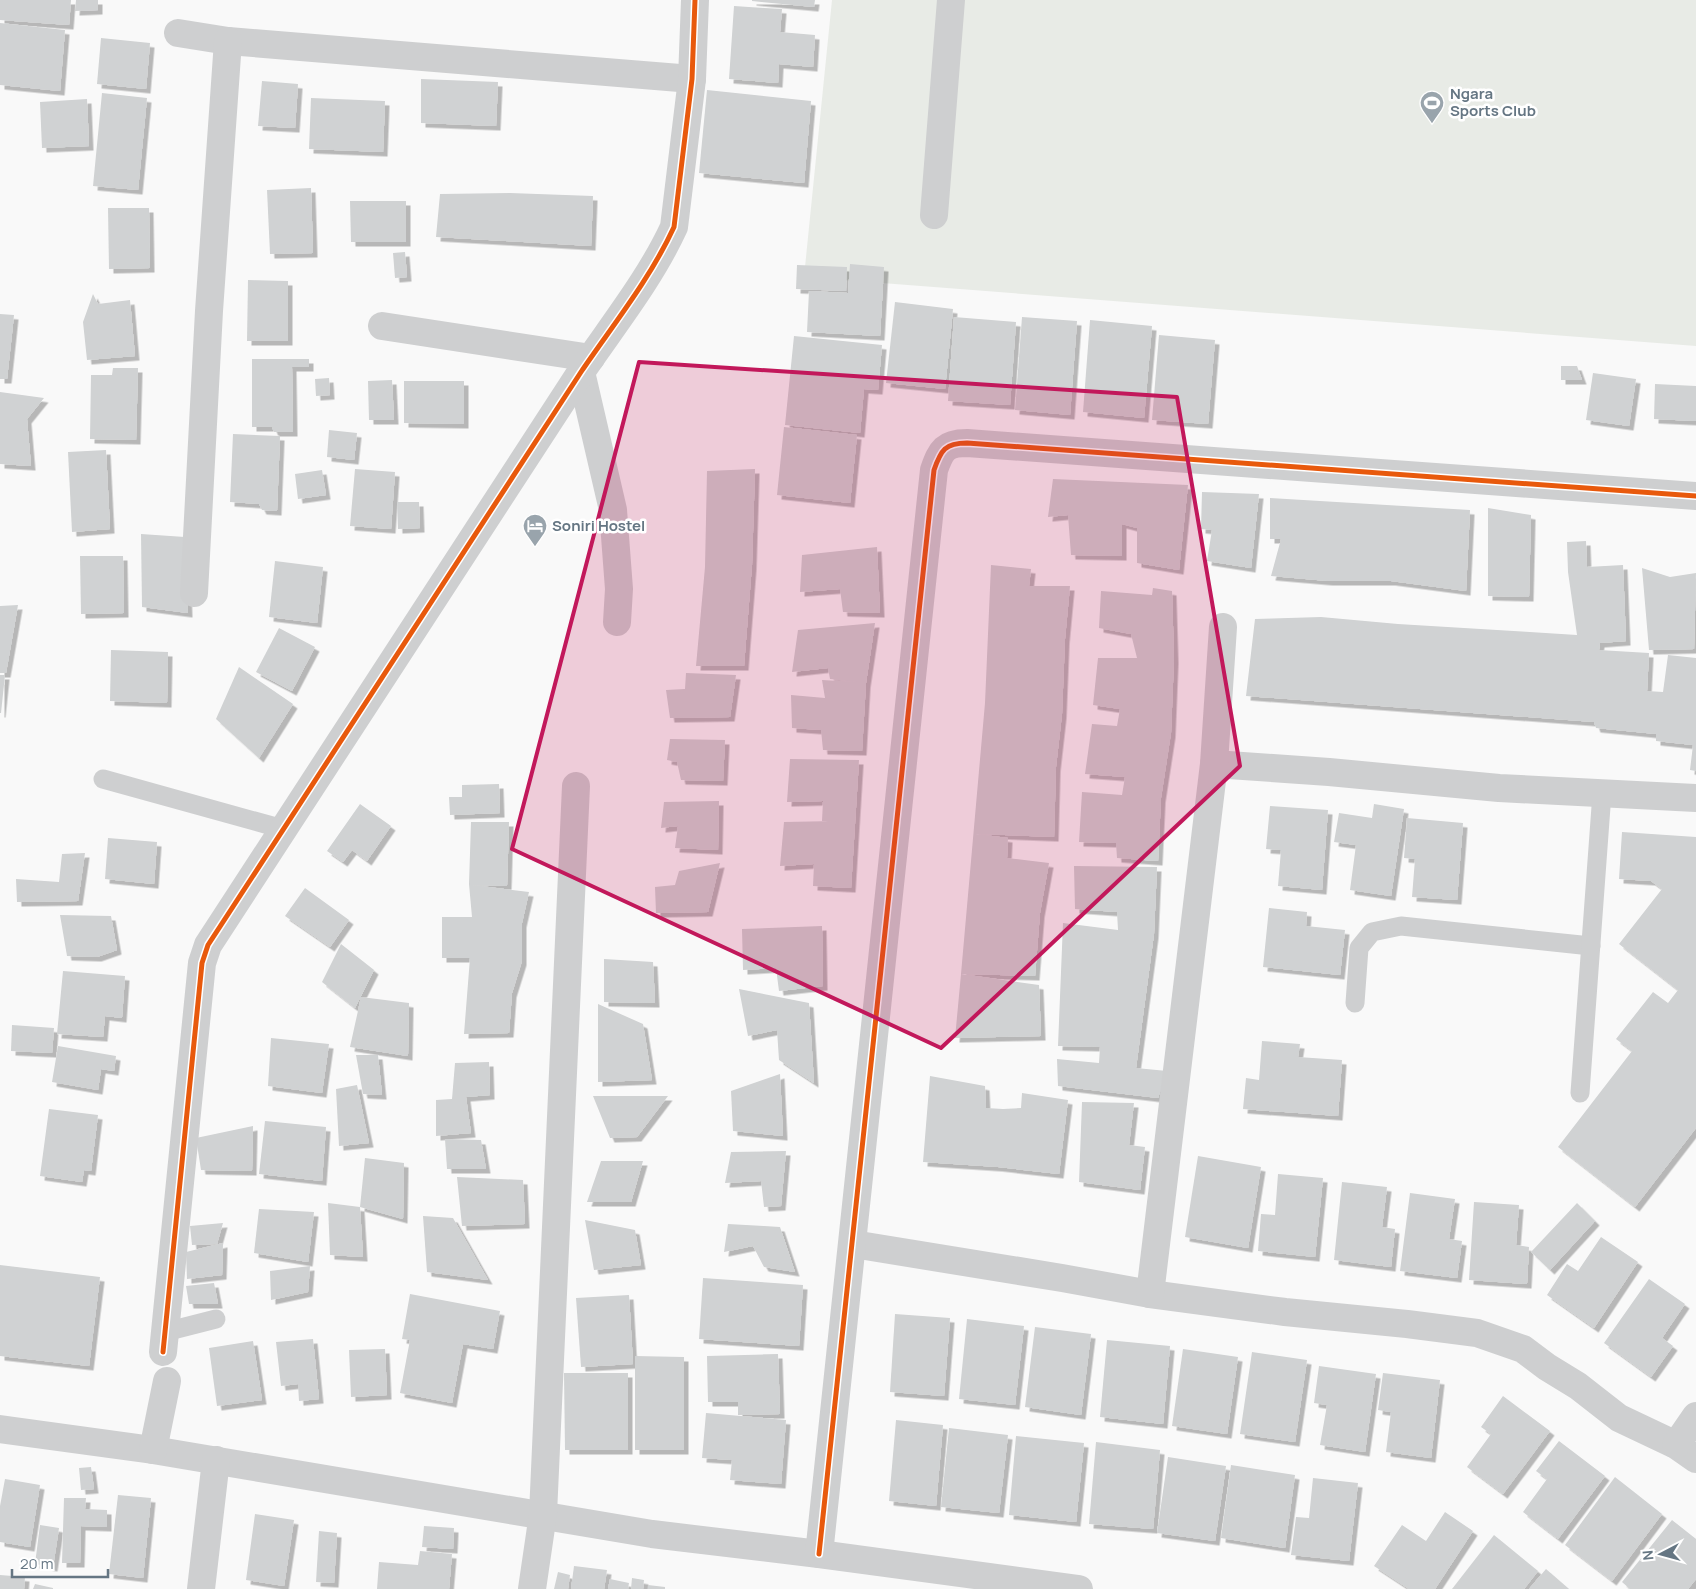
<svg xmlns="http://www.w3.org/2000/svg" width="1696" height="1589" font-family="Manrope,sans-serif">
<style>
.green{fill:#e8ebe6}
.building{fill:#d0d2d3;filter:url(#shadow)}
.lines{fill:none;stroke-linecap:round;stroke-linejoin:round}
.lane{stroke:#cecfd0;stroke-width:19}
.street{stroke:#cecfd0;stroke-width:28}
.cycleway-casing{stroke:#fff;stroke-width:8}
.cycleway{stroke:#e8590c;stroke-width:5}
.marked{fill:#c2185b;fill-opacity:0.2;stroke:#c2185b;stroke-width:4;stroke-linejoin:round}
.labels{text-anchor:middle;stroke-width:5;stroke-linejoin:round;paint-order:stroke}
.poi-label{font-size:15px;font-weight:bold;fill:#657683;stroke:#fff;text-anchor:start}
</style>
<defs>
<filter id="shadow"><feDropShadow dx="4.5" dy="4.5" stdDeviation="0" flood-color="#0004"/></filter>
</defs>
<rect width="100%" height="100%" fill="#f9f9f9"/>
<!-- green -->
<path class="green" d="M832,0H1696V346L804,277Z"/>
<!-- building -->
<g class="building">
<path d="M0,0H71L69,25L0,20Z"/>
<path d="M76,0H98V10L75,11Z"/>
<path d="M752,0H815L814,7L752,1Z"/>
<path d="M734,6L782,9L780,32L815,35L813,67L779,64L778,83L729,79Z"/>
<path d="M0,23L65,30L60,91L0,85Z"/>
<path d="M101,38L150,43L146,89L97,84Z"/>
<path d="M421,79L498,82L496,126L421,123Z"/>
<path d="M262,81L298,84L295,128L258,126Z"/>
<path d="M707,90L811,101L804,183L699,173Z"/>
<path d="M102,93L147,98L138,190L93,186Z"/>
<path d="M311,98L385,101L383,152L309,149Z"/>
<path d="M87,99L89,146L42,148L40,102Z"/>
<path d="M311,188L313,253L270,254L267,190Z"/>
<path d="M510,193L593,196L591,246L436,237L440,194Z"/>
<path d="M350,201H406V242H351Z"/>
<path d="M108,208H149L150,268L109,269Z"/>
<path d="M405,252L407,277L395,278L393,253Z"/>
<path d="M850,264L884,267L880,336L807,332L809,291L848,293Z"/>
<path d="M797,265L847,267L846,291L796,289Z"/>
<path d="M248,280L288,281V341H247Z"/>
<path d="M93,294L98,304L130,300L135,356L87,360L83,322Z"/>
<path d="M895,302L953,309L945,389L886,383Z"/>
<path d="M0,314L14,315L7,379H0Z"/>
<path d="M954,317L1016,322L1010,405L948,401Z"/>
<path d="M1022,317L1077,321L1070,415L1015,410Z"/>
<path d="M1090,320L1152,326L1144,418L1083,412Z"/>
<path d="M1159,335L1215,340L1208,424L1152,420Z"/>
<path d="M794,336L882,345L878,390L864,389L860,433L785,425Z"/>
<path d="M252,359H309V367H292L293,432H274L272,427H252Z"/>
<path d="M1561,366H1577L1582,380H1561Z"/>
<path d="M113,368H138L136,440L90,439L91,375H112Z"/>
<path d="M1593,373L1636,379L1629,426L1586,420Z"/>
<path d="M329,378L330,395L316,396L315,379Z"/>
<path d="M392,380L394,420H369L368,381Z"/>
<path d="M404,381H464V424L404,423Z"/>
<path d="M1655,384L1696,386V421L1654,419Z"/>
<path d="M0,392L44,398L27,419L31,466L0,464Z"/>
<path d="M784,427L857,435L850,503L777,495Z"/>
<path d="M329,430L357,433L354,460L327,457Z"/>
<path d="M233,434L280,436L277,511L262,510L259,504L230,502Z"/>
<path d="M106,450L110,529L72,532L68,452Z"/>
<path d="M355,469L395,472L391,529L350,526Z"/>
<path d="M755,469L752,565L744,666H696L705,567L707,471Z"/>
<path d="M322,470L326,495L298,499L295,474Z"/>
<path d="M1053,479L1188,485L1179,570L1137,563V528L1122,524V556L1071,555L1068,515L1048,517Z"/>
<path d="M1202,492L1259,494L1251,568L1207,561L1212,530L1201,529Z"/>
<path d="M1270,498L1470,510L1466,591L1391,581H1328L1271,576L1281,539H1270Z"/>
<path d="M397,502H419L420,528L398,529Z"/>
<path d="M1488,508L1531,515L1529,597L1488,596Z"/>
<path d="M141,534L185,537L188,613L142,607Z"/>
<path d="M1586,541L1587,567L1623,565L1626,641L1600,643L1599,650L1649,653L1647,691L1663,692L1668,655L1696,658V771L1690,770L1693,745L1656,741V734L1596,728L1594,722L1246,696L1255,619L1321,617L1398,624L1577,635L1568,572L1567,542Z"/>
<path d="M877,547L880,613L843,612L840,589L800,592L802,555Z"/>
<path d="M80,556H123L124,613L81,614Z"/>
<path d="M275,561L323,567L317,623L269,617Z"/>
<path d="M991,565L1031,569L1029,586H1070L1065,639L1062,714L1056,767L1054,837L976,834L1008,838L1007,858L1049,863L1040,913L1035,976L961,974L985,703Z"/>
<path d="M1642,568L1670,577L1696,573L1694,649L1649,650Z"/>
<path d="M1153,588L1172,591L1174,659L1171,733L1161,798L1158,861L1117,858L1116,843L1079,842L1082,792L1122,795L1125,777L1085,774L1092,724L1117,726L1120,709L1093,705L1098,658H1137L1131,634L1099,628L1101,591L1152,595Z"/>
<path d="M18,605L6,673H0V606Z"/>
<path d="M875,623L866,683L862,751L823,750L821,730L792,728L791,695L825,698L822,680L857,682L830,679L828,668L792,672L798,630Z"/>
<path d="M279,628L315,647L292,691L256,672Z"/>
<path d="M111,650L168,652L167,703L110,701Z"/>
<path d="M239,667L293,704L259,758L216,719Z"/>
<path d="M686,673L736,675L730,717L670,718L666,690L685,689Z"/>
<path d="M0,675H5L1,713H0Z"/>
<path d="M670,739L725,740L723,781L681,780L677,762L667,760Z"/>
<path d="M790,759L859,760L851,888L813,886L814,864L780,866L784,822L836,821H822L823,801L787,802Z"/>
<path d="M499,784L500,813L450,815L449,797H462V785Z"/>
<path d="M719,801L718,850L675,848L678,826L661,828L664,802Z"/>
<path d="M360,804L391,826L367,861L352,850L343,862L327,851Z"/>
<path d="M1374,804L1404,809L1391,896L1350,890L1356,845L1334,842L1339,813L1372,818Z"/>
<path d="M1270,806L1328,810L1322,890L1278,886L1281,850L1266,849Z"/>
<path d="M1407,818L1463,823L1457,900L1412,897L1415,859L1404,858Z"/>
<path d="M471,822H509L507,886L473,885L529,892L522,923V961L512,993L509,1033L464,1034L470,958H442V917H472L469,884Z"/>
<path d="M1622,832L1696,837V1128L1635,1207L1558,1147L1632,1051L1616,1039L1653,992L1668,1003L1678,990L1619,944L1662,889L1651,881L1619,879Z"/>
<path d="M108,838L157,842L154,884L105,879Z"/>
<path d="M85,853L78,901L17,902L16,879L59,882L62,854Z"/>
<path d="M720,863L708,912L656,913L655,887L675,885L679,871Z"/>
<path d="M1074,866L1157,867L1154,934L1136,1068L1167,1071L1158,1098L1058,1086L1057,1059L1099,1063L1100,1047L1058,1046L1063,923L1118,930L1117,912L1075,909Z"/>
<path d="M305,888L349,920L330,947L285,916Z"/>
<path d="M1269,908L1307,912L1306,926L1345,930L1340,975L1263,967Z"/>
<path d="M60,915L111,916L117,950L97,957L67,956Z"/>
<path d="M822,926L823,986L779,991L776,968L743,970L742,929Z"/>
<path d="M341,944L374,970L355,1008L322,982Z"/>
<path d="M604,959L653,962L655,1003L604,1002Z"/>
<path d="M63,971L125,976L122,1018L105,1016L103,1037L57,1034Z"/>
<path d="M961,974L1039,985L1041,1036L955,1038Z"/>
<path d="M739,989L809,1003L814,1083L779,1060L777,1030L748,1036Z"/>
<path d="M361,997L409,1003L408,1056L350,1047Z"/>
<path d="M598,1004L643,1024L652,1080L598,1082Z"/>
<path d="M12,1025L54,1028L52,1053L11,1051Z"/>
<path d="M271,1038L329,1044L322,1093L268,1086Z"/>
<path d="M1262,1041L1300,1044L1298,1057L1342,1060L1338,1116L1243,1109L1246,1078L1259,1080Z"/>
<path d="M58,1046L116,1056L114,1071L101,1069L98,1090L52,1082Z"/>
<path d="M356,1055H378L382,1095L363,1094Z"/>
<path d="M489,1062L490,1095L466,1097L471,1133L436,1136V1100L452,1099L455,1063Z"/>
<path d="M780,1074L783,1136L733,1131L731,1091Z"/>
<path d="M930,1076L985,1086L986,1108L1003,1109L1021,1108L1022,1093L1068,1100L1059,1174L998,1167L923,1162Z"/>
<path d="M357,1085L369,1143L339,1146L336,1089Z"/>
<path d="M593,1096H668L637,1137L610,1138Z"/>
<path d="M1082,1102L1134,1103L1129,1145L1145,1147L1140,1190L1079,1182Z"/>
<path d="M49,1109L98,1115L91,1171L84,1170L82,1182L40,1176Z"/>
<path d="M265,1121L326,1127L322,1181L259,1174Z"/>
<path d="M253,1126L252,1171L201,1170L196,1138Z"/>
<path d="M445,1139L481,1140L486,1169H447Z"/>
<path d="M786,1151L781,1206L764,1207L761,1181L725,1183L731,1152Z"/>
<path d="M1198,1156L1261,1167L1248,1248L1185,1237Z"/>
<path d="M365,1158L404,1163L403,1219L360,1207Z"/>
<path d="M601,1161H643L631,1202H587Z"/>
<path d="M1278,1174L1323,1178L1315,1257L1258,1251L1261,1214L1275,1215Z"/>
<path d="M457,1177L523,1180L525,1224L462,1226Z"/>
<path d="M1342,1182L1387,1187L1382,1227L1395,1229L1391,1267L1334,1260Z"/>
<path d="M1410,1193L1455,1199L1449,1239L1462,1241L1457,1278L1400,1271Z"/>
<path d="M1474,1202L1519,1205L1516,1245L1529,1247L1527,1284L1469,1280Z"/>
<path d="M328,1203L360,1207L363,1257L330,1255Z"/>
<path d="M1577,1203L1595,1221L1550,1270L1531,1252Z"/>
<path d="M259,1209L314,1212L308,1262L254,1253Z"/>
<path d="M423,1216L453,1218L488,1280L427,1272Z"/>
<path d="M585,1220L635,1230L641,1265L594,1270Z"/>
<path d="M223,1223L217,1244L192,1245L190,1226Z"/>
<path d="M728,1224L780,1227L795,1272L764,1267L753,1246L724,1252Z"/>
<path d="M1601,1237L1638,1262L1594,1328L1547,1295L1567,1264L1578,1271Z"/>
<path d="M223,1243L222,1275L187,1279L186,1252Z"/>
<path d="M0,1265L100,1277L89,1366L0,1356Z"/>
<path d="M310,1266L308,1292L271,1300L270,1271Z"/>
<path d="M703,1278L803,1285L799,1346L699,1339Z"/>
<path d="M1649,1279L1685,1304L1662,1338L1673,1346L1651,1377L1604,1343Z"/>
<path d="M214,1283L218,1304H189L186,1286Z"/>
<path d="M410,1294L500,1311L493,1349L463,1344L452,1403L400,1393L410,1340L402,1339Z"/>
<path d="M629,1295L633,1364L581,1367L576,1298Z"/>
<path d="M895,1314L950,1318L944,1396L890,1392Z"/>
<path d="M967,1319L1024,1326L1015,1405L959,1399Z"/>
<path d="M1035,1327L1091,1334L1081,1415L1025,1407Z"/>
<path d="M313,1339L319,1399L299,1401L298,1384L281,1386L276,1342Z"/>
<path d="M1107,1340L1170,1346L1163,1424L1100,1417Z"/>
<path d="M253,1341L262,1400L217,1406L209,1348Z"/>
<path d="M385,1349L387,1395L351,1397L349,1350Z"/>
<path d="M1183,1349L1238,1357L1227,1434L1172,1426Z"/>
<path d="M1252,1352L1307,1360L1295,1442L1240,1434Z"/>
<path d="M778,1354L780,1414L738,1415V1402H708L707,1356Z"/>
<path d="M635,1356L684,1357V1450H635Z"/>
<path d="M1319,1366L1376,1374L1365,1452L1320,1445L1327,1405L1314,1403Z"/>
<path d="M564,1373H628V1450H565Z"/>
<path d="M1383,1373L1440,1380L1431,1458L1386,1452L1391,1412L1378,1410Z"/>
<path d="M1503,1396L1550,1431L1503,1494L1467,1467L1491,1434L1481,1427Z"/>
<path d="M706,1413L786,1420L781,1484L730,1480L732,1460L702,1458Z"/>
<path d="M896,1420L943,1425L936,1506L889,1501Z"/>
<path d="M949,1428L1008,1435L999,1513L941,1507Z"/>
<path d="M1016,1436L1084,1443L1076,1522L1009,1515Z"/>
<path d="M1559,1441L1605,1476L1558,1539L1523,1512L1547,1479L1536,1471Z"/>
<path d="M1096,1442L1160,1450L1153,1529L1089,1524Z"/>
<path d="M1168,1457L1226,1466L1215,1541L1157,1533Z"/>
<path d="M1231,1465L1295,1475L1285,1548L1221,1538Z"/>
<path d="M91,1467L94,1489L81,1490L79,1468Z"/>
<path d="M1615,1477L1662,1514L1612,1581L1565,1545Z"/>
<path d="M1313,1478L1358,1483L1349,1561L1291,1555L1296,1517L1309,1518Z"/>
<path d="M5,1479L40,1485L30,1547L0,1542V1506Z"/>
<path d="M118,1495L151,1498L143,1578L109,1574Z"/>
<path d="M64,1498H86L85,1509L107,1510V1527L81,1526L80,1563H62Z"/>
<path d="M1445,1512L1473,1531L1435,1589H1409L1374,1566L1402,1525L1426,1541Z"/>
<path d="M255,1514L294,1520L284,1586L246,1580Z"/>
<path d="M1672,1520L1696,1539V1579L1688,1589H1630L1622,1582Z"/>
<path d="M40,1525L59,1528L53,1567L35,1564Z"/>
<path d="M424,1526L454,1528L453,1549L422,1547Z"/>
<path d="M319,1531L337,1533L334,1583L316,1582Z"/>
<path d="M1494,1535L1538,1571L1524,1589H1452Z"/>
<path d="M420,1551L452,1554L449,1589H377L379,1562L418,1565Z"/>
<path d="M574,1566L607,1570L604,1589H571Z"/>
<path d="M1546,1569L1569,1589H1529Z"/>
<path d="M558,1572L570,1575L568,1589H554Z"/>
<path d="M0,1575L25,1577L24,1589H0Z"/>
<path d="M632,1578L644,1580L643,1589H631Z"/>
<path d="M610,1579L629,1583L628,1589H608Z"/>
<path d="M35,1584L53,1588V1589H33Z"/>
<path d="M648,1585L665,1587V1589H648Z"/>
</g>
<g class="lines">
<!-- lane -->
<g class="lane">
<path d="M103,779L283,829"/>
<path d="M1355,1003L1359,948L1372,932L1401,926L1591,946"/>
<path d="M1580,1093L1602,793"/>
<path d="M165,1332L216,1319"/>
</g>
<!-- street -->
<g class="street">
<path d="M178,33L228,41L692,79"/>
<path d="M934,215L951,0"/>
<path d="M382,326L591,358"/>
<path d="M581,372L613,510L619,589L617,622"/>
<path d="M194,593L209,311L228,41"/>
<path d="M1214,764L1329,772L1499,788L1696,798"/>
<path d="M853,1244L1062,1278L1150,1294L1285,1312L1407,1324L1477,1333L1523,1349L1547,1367L1578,1386L1619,1418L1676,1445L1696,1459"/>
<path d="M1150,1294L1214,764L1223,627"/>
<path d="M163,1352L202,963L208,945L581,372C613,325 650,279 674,227L692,79L695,0"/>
<path d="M0,1429L153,1450L652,1534L819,1554L1079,1589"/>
<path d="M1676,1445L1696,1416"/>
<path d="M153,1450L167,1381"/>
<path d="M819,1554L934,470C941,450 945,443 967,443L1696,496"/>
<path d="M201,1589L216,1460"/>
<path d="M532,1589L543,1514L576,786"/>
</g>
<defs>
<g id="cycleway">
<path d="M163,1352L202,963L208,945L581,372C613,325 650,279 674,227L692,79L695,0"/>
<path d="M819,1554L934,470C941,450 945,443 967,443L1696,496"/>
</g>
</defs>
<!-- cycleway casing -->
<use href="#cycleway" class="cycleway-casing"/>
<!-- cycleway -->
<use href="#cycleway" class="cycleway"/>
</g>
<!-- marked area -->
<path class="marked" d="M639,362L1177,397L1240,766L941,1048L512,849Z"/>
<!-- icons -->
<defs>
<symbol id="stadium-pin" viewBox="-11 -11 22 30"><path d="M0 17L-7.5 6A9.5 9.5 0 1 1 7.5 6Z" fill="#99a4ac" stroke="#fff"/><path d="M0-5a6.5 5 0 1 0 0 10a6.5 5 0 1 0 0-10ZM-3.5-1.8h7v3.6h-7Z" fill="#fff"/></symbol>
<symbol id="hotel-pin" viewBox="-11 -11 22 30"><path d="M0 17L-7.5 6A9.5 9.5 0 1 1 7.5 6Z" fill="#99a4ac" stroke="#fff"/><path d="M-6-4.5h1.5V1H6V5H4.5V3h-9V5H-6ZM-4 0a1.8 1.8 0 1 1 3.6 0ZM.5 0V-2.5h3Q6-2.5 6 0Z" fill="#fff"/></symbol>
</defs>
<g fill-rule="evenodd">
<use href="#stadium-pin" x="1418" y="89" width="28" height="38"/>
<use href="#hotel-pin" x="521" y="512" width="28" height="38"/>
</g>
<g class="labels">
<!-- poi labels -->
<g class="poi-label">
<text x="1450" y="99">Ngara<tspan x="1450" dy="17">Sports Club</tspan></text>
<text x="552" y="531">Soniri Hostel</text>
</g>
</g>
<!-- north arrow -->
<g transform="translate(1661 1554) rotate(264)" stroke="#ffffff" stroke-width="4" paint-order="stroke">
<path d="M0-4L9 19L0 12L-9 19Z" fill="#657683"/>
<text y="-8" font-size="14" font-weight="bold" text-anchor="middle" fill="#657683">N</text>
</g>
<!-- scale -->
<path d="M12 1569v8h96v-8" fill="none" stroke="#657683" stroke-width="2.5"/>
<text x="20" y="1569" font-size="15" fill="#657683" stroke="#ffffff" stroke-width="4" paint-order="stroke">20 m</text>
</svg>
